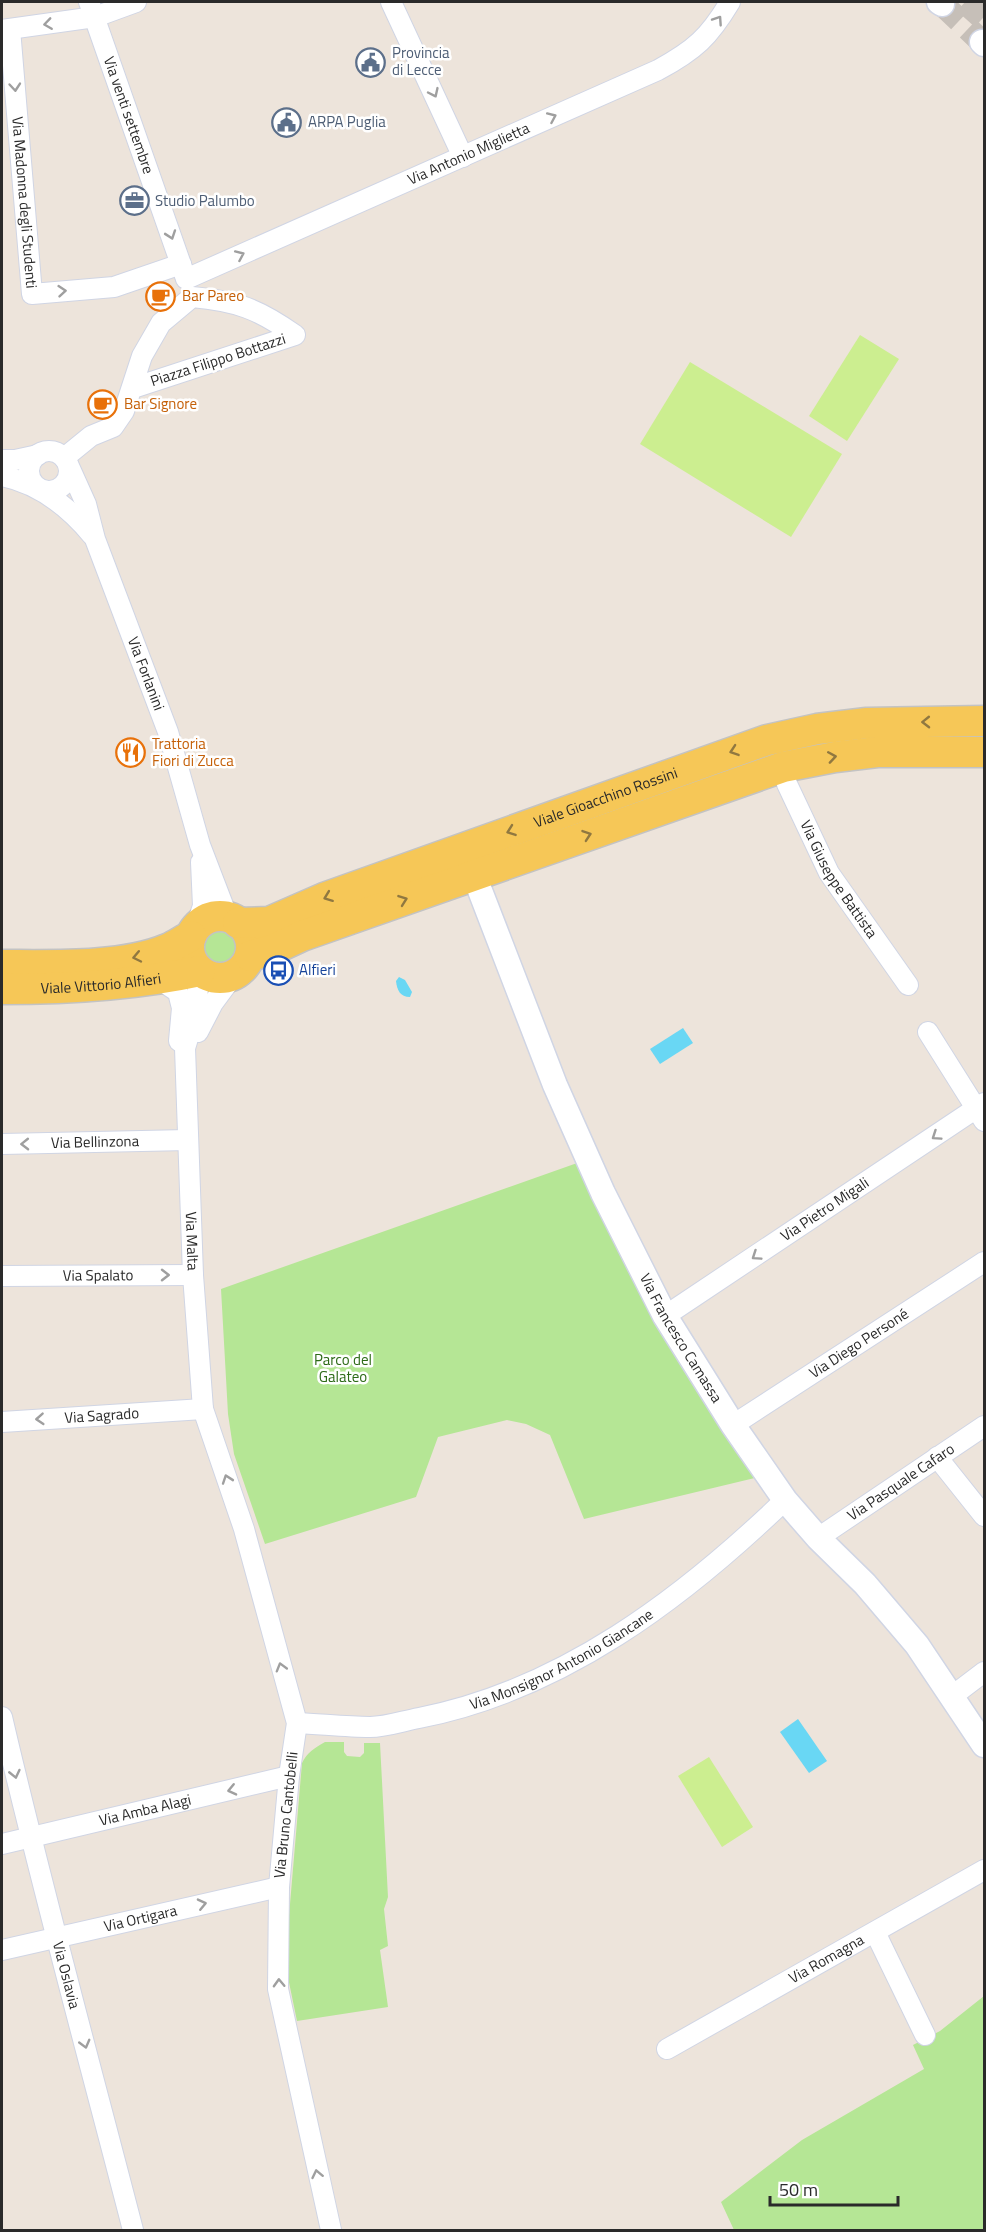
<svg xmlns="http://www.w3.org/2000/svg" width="986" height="2232" font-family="'Titillium Web',sans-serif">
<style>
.green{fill:#b5e695}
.pitch{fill:#ccee90}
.water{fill:#69d7f4}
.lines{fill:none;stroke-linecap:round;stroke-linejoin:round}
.tertiary-tunnel{stroke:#c6bfb8;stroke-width:24;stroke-dasharray:24 12;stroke-linecap:butt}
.minor-casing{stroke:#d0d5e4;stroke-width:22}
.tertiary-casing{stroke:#d0d5e4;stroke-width:27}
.primary-casing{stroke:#c3c3c3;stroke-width:33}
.minor{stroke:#fff;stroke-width:20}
.tertiary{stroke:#fff;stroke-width:24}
.primary{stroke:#f6c757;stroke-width:30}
.oneway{stroke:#9f9f9f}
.oneway2{stroke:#907840}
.labels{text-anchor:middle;stroke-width:5;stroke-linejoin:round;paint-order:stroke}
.service-label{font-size:15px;fill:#4e5e75;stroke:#fff;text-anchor:start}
.street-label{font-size:15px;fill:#2a2a2a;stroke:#fff}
.food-label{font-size:15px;fill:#c56008;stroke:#fff;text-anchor:start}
.transit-label{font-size:15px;fill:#164399;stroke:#fff;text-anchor:start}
.park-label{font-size:15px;fill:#2d6a17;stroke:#fff}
</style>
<rect width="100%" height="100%" fill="#ede4db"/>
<!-- green -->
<g class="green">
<circle cx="219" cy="949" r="17"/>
<path d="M580,1162L763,1476L584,1519L550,1435L526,1424L507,1420L438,1437L416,1497L265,1544L234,1454L228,1414L221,1289Z"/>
<path d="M325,1742H344V1752L347,1756L360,1757L364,1753V1743H380L388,1897L384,1909L388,1946L380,1950L388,2007L297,2021L285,1963L302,1763C307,1753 314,1748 325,1742Z"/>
<path d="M984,1996V2230H734L721,2202L802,2140L924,2069L913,2045L940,2031Z"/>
</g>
<!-- pitch -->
<g class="pitch">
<path d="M860,335L899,359L847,441L809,416Z"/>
<path d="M690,362L842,454L791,537L640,444Z"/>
<path d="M709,1757L753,1827L722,1847L678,1776Z"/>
</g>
<!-- water -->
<g class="water">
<path d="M399,977L405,980L412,992L410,997C400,997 397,990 396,981Z"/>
<path d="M683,1028L693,1043L660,1064L650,1049Z"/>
<path d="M798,1719L827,1761L809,1773L780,1732Z"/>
</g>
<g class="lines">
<!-- tertiary-tunnel -->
<g class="tertiary-tunnel">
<path d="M965,2L984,19"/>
<path d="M942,4L982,42"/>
</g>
<defs>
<g id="minor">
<path id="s1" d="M89,2L185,276"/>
<path d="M391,2L463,157"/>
<path id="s2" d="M10,29L32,294L114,287L181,264"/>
<path d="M2,30L95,17L136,2"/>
<path id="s3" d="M186,279L658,70C695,50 709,37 730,2"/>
<circle cx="49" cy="471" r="20"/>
<path d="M64,458L91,436L113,427L124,411L142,356L161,323L192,297C237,301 258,309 295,335L133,388"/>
<path d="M2,460H15L38,455"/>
<path id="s4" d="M68,464L86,504L95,539L168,732L200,845L228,918"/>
<path d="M2,476C40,484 68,506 92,535"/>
<path id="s5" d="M783,767L787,784L829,873L908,985"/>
<path d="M196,927L203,906L201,862"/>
<path id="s6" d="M200,971L195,1015L185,1048L193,1275L203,1409L244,1529L297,1723L289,1776L279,1887L278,1989L331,2230"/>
<path d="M160,980L178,992L182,1008L179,1041"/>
<path d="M198,1032L213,1003L233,976"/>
<path d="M928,1032L984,1121"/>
<path id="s7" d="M2,1144L188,1140"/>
<path id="s8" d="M2,1276L193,1275"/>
<path id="s9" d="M665,1316L984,1103"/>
<path id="s10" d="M2,1422L203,1409"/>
<path id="s11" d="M733,1425L984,1262"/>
<path d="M937,1457L984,1516"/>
<path id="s12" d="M818,1538L984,1426"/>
<path d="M951,1697L984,1672"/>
<path id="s13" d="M2,1717C42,1889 89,2060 133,2230"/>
<path id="s14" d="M297,1723C321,1724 346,1727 370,1727C386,1727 403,1721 419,1718C562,1690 682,1599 785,1500"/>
<path id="s15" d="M2,1844L289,1776"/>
<path d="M875,1932L925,2035"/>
<path id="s16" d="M2,1950L279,1887"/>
<path id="s17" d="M667,2049L984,1870"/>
</g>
<g id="tertiary">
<path d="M939,2L942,4"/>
<path d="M982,42L984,44"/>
<path id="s18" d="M474,875L555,1085L603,1193L665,1316L733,1425L785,1500L818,1538L865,1584L917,1645L984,1745"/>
</g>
<g id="primary">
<circle cx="220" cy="947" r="31"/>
<path id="s19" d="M238,923L269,922L324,898L767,740L817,729L867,723L984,721"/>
<path d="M250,956L272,950L302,936L783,767L835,757L877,752H984"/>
<path d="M2,965C49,965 123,968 167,949C175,946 183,940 191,936"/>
<path id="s20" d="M2,989C68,989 135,985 200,971"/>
</g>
</defs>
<!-- minor casing -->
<use href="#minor" class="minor-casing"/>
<!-- tertiary casing -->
<use href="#tertiary" class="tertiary-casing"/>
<!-- primary casing -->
<use href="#primary" class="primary-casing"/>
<!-- minor -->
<use href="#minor" class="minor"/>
<!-- tertiary -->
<use href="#tertiary" class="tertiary"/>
<!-- primary -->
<use href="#primary" class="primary"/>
</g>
<!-- one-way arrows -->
<defs><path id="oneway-chevron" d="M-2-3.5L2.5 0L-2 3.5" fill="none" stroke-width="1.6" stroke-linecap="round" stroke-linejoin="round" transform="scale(1.5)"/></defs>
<g class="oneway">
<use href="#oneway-chevron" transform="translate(718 20) rotate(-56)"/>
<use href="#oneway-chevron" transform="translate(48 24) rotate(172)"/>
<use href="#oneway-chevron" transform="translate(15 87) rotate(85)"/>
<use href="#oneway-chevron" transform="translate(434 93) rotate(65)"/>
<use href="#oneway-chevron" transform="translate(552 117) rotate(-24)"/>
<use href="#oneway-chevron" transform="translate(171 235) rotate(71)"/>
<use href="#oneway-chevron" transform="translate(240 255) rotate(-24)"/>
<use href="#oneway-chevron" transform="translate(62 291) rotate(-5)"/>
<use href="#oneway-chevron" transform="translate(936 1136) rotate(146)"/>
<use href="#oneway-chevron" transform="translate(25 1144) rotate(179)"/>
<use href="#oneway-chevron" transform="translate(756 1256) rotate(146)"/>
<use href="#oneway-chevron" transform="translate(165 1275)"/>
<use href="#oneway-chevron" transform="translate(40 1419) rotate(176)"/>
<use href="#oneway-chevron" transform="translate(227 1479) rotate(-109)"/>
<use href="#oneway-chevron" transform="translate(281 1667) rotate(-106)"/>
<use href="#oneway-chevron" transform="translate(15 1774) rotate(77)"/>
<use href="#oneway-chevron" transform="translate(232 1790) rotate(167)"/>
<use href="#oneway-chevron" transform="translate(202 1904) rotate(-13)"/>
<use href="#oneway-chevron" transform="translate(279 1983) rotate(-92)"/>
<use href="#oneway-chevron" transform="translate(85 2044) rotate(75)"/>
<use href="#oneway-chevron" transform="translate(317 2174) rotate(-102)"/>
</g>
<g class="oneway2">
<use href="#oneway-chevron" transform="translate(926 722) rotate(179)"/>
<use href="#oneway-chevron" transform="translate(734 751) rotate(161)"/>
<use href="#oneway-chevron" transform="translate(832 757) rotate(-9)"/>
<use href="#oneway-chevron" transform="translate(511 831) rotate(160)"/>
<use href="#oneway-chevron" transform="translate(587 835) rotate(-19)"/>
<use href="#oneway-chevron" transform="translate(328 897) rotate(159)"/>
<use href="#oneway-chevron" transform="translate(403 900) rotate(-20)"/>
<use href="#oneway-chevron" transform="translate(137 957) rotate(168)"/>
</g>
<!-- icons -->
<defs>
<symbol id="civic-ring" viewBox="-11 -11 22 22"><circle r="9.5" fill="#fff" stroke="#5c6f8a" stroke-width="1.5"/><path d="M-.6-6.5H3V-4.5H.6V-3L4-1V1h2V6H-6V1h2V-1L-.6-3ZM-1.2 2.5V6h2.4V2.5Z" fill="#5c6f8a"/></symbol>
<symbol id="office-ring" viewBox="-11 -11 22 22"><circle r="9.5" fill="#fff" stroke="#5c6f8a" stroke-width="1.5"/><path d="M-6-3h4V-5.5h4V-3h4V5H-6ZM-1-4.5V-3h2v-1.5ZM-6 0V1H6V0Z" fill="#5c6f8a"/></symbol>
<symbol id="cafe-ring" viewBox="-11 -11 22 22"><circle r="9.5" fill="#fff" stroke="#e8710a" stroke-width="1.5"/><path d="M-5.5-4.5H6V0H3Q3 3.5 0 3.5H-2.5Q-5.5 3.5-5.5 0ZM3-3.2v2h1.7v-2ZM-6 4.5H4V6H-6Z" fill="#e8710a"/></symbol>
<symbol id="restaurant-ring" viewBox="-11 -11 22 22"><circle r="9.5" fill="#fff" stroke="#e8710a" stroke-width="1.5"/><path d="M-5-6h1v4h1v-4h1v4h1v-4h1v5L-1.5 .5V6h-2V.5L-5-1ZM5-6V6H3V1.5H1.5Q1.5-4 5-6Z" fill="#e8710a"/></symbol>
<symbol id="bus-ring" viewBox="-11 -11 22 22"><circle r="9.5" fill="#fff" stroke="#1a4fb4" stroke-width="1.5"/><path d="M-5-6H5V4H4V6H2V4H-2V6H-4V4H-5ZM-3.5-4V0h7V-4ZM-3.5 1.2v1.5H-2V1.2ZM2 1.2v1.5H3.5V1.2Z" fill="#1a4fb4"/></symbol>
</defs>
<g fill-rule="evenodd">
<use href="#civic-ring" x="354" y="46" width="33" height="33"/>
<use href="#civic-ring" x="270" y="106" width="33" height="33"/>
<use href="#office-ring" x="118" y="184" width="33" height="33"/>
<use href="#cafe-ring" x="144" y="280" width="33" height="33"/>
<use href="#cafe-ring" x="86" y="388" width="33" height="33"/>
<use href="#restaurant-ring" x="114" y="736" width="33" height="33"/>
<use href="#bus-ring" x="262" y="954" width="33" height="33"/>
</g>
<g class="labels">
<!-- service labels -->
<g class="service-label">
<text x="392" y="58">Provincia<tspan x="392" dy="17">di Lecce</tspan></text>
<text x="308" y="127">ARPA Puglia</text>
<text x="155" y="206">Studio Palumbo</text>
</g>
<!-- street labels -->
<g class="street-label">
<text dy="5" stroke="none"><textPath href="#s1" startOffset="120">Via venti settembre</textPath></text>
<text dy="5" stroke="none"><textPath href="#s3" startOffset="309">Via Antonio Miglietta</textPath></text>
<text dy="5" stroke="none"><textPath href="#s2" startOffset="174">Via Madonna degli Studenti</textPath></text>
<text transform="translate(218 360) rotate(-18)" y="5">Piazza Filippo Bottazzi</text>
<text dy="5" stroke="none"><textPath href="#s4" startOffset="224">Via Forlanini</textPath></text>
<text dy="5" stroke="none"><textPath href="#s19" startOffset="390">Viale Gioacchino Rossini</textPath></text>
<text dy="5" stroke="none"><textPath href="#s5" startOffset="126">Via Giuseppe Battista</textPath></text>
<text dy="5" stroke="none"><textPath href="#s20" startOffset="99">Viale Vittorio Alfieri</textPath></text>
<text dy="5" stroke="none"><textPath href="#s7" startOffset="93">Via Bellinzona</textPath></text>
<text dy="5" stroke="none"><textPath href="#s9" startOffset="192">Via Pietro Migali</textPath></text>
<text dy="5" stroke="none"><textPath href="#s6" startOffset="272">Via Malta</textPath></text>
<text dy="5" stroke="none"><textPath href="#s8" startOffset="96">Via Spalato</textPath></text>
<text dy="5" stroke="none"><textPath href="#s18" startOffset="508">Via Francesco Camassa</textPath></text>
<text dy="5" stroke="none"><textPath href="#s11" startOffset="150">Via Diego Personé</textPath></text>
<text dy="5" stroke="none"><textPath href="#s10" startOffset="100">Via Sagrado</textPath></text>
<text dy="5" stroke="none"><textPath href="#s12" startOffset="100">Via Pasquale Cafaro</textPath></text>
<text dy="5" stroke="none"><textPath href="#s14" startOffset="278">Via Monsignor Antonio Giancane</textPath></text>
<text dy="5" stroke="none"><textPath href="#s15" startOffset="147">Via Amba Alagi</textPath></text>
<text transform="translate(286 1815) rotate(-84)" y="5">Via Bruno Cantobelli</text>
<text dy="5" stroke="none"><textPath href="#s16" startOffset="142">Via Ortigara</textPath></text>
<text dy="5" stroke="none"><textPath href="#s17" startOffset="183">Via Romagna</textPath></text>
<text dy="5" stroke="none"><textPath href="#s13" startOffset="266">Via Oslavia</textPath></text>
</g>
<!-- food labels -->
<g class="food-label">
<text x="182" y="301">Bar Pareo</text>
<text x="124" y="409">Bar Signore</text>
<text x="152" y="749">Trattoria<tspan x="152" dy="17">Fiori di Zucca</tspan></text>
</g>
<!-- transit labels -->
<g class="transit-label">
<text x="299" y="975">Alfieri</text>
</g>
<!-- park labels -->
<g class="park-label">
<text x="343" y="1365">Parco del<tspan x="343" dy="17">Galateo</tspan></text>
</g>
</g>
<!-- border -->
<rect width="986" height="2232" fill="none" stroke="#2a2a2a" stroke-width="6"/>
<!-- scale -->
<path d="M770 2196v9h128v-9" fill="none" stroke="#2a2a2a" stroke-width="3"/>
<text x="779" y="2196" font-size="18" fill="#2a2a2a" stroke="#ffffff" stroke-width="4.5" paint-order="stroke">50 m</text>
</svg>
